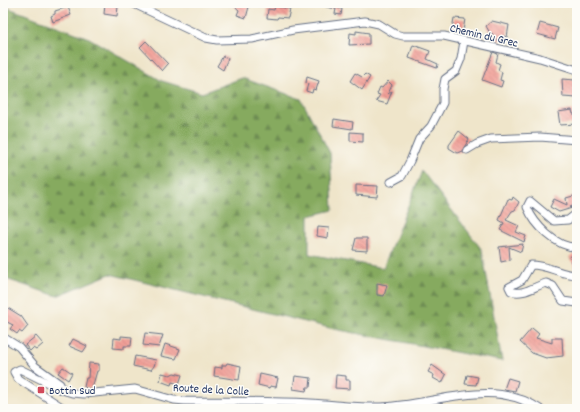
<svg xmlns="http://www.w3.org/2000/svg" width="580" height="412" font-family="Dekko,sans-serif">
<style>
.forest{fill:url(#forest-firs);stroke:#506c5e}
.building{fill:url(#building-back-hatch)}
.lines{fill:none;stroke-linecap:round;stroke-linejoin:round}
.minor-casing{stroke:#656f84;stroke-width:9}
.minor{stroke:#fff;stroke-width:7}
.poi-dot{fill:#d1495b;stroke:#fdfcf7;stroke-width:1.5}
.labels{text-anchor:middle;stroke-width:3;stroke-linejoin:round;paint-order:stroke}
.street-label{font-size:12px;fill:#1b2f5e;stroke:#fdfcf7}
.poi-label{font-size:12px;fill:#1b2f5e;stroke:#fdfcf7;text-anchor:start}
</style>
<defs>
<pattern id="forest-firs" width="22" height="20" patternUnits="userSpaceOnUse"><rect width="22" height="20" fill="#86aa5f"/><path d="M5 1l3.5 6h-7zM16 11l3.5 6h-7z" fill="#6d8b52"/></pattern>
<pattern id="building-back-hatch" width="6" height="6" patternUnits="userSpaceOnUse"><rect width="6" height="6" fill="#f29e95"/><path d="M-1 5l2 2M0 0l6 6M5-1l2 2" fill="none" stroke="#c3817d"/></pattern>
</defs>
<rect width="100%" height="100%" fill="#fdfcf7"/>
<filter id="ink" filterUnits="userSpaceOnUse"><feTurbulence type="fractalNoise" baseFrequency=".025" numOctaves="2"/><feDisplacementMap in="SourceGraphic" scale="8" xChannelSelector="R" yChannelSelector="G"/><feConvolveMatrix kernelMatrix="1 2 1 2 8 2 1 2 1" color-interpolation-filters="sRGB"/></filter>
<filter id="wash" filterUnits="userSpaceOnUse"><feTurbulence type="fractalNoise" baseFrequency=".012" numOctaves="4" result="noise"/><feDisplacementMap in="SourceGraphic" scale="16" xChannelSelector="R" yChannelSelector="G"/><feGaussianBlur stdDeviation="0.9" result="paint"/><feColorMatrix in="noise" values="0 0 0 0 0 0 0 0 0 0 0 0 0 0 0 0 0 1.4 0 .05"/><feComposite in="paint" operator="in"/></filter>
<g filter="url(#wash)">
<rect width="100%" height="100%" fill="#efe5ca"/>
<!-- forest -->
<path class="forest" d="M3,6L89,38L162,81L202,93L242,78L301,99L330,153L333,210L309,216V254L383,268L422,171L482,250L502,361L334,329L110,274L57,296L3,278Z"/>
<g id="blocks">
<!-- building -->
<g class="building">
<path d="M105,3L118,6L117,16L104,14Z"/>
<path d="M231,3H250L246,18L237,15L239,10Z"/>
<path d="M322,3H339L338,8L342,9L341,15L335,14L336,9L322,6Z"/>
<path d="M275,6L290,9L288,18L278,17L277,19L267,18L268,9L274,10Z"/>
<path d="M68,7L71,15L53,22L51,16L55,14V11Z"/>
<path d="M454,18L465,19L463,31L452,29Z"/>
<path d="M492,21L509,25L507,37L503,36L502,41L492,39L493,34L490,33L486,26Z"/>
<path d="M540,23L558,28L555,39L537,34Z"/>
<path d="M356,31L369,33V44L349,45L350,33L356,34Z"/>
<path d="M146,41L168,64L162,71L140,47Z"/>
<path d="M413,45L430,51L427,59L438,64L437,68L409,58Z"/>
<path d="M493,52L498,54L496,62L500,64L498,70L502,72L500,80L503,81L501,87L482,80Z"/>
<path d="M223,56L228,58L223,70L217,66Z"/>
<path d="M355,73L362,77L365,74L370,77L362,90L350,81Z"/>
<path d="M307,77L319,81L316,90L313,89L312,93L306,91L308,84L306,83Z"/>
<path d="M562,79L575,80V90L577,91V98L563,97Z"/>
<path d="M388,81L392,85L388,94L392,91L387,104L376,101L380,95L377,94L380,87L382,88Z"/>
<path d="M572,110L573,114H577V124L560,125L558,112Z"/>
<path d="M334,119L353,122L352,129L333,126Z"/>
<path d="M459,131L469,139L462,151L457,153L449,148V145Z"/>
<path d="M350,132L363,133V142L350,141Z"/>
<path d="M356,185L378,186L377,197L356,195Z"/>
<path d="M577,195V204L570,207L572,208L559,212L550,207L554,199L567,205L566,198Z"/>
<path d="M513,197L519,202L515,210L512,211L506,220L519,226L516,232L526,236L524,242L500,230L504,223L499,220L508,199L512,200Z"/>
<path d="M318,227L329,228L328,238L317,236Z"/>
<path d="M356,238H367V251L353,250Z"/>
<path d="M523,244L521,252L509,247L510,260L501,262L499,247Z"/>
<path d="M577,253V270L569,257Z"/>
<path d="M377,283L387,285L384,296L377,295Z"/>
<path d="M3,305L21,316L28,326L22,333L19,331L17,334L10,329L13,325L3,320Z"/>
<path d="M532,328L539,334L536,338L552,343V338H562L563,356L546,358L532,353L520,342Z"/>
<path d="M145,333L163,335L159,347L143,345Z"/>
<path d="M36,336L43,344L36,350L33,348L30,351L25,345Z"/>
<path d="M121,336L132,337L131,346H124V349L113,348L114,338L121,339Z"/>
<path d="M73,339L87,346L83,352L69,346Z"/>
<path d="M165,344L180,349L176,359L161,356Z"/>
<path d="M135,356L156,360L154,366L151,370L133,366Z"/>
<path d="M89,363L99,364V371H97L92,388L88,389L84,387L86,378H88Z"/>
<path d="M227,363L241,366L239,380L214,376L215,367L222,368V365H226Z"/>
<path d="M432,365L446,375L442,383L433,378L434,375L428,372Z"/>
<path d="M63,367L72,373L68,380L58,373Z"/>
<path d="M162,373L170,375L174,373L182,375L179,384L172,382L171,385L160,381Z"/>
<path d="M260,374L278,378L276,387L270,386V388L258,385Z"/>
<path d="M336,375L346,376V380H350V389L335,388Z"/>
<path d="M467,375L478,377L476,385L465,384Z"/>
<path d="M295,376L311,378L310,387H307L306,391L293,389Z"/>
<path d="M508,378L518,381L515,391L504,389Z"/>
</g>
</g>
</g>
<g filter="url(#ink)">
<use href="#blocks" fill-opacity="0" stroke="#656f84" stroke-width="1"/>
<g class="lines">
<defs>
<g id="minor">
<path d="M132,3L206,38L217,40L252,39L293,30L365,21L379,24L395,34L403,36H444L540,58L577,70"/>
<path d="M467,150L477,144L491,139L540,137L577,140"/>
<path d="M391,182L402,176L410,161L419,139L431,126L443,103V89L445,79L456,71L461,59L464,41"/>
<path d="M577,213L568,220L554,221L530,201L527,207C534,224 556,248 577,247"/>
<path d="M577,275C560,275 549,265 531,265L522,280L509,287L511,291C522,296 535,286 546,283L553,286L563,301L577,303"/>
<path d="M3,337L19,347L35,366L60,384L62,390"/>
<path d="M65,409L18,379L14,372L20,369L62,390L72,393L84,394L135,389L174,400L185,401C227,401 268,401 310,403C333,404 357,408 380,407C434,406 490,376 540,409"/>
</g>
</defs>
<!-- minor casing -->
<use href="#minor" class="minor-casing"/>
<!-- minor -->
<use href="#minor" class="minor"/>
</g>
</g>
<!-- markers -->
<rect class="poi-dot" x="37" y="386" width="8" height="8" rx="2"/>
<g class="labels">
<!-- street labels -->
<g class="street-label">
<text transform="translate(484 35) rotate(13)" y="4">Chemin du Grec</text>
<text transform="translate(211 389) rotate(3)" y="4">Route de la Colle</text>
</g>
<!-- poi labels -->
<g class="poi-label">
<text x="49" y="394">Bottin Sud</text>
</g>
</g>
<!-- margin -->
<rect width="580" height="412" fill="none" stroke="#fdfcf7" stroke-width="16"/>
</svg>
